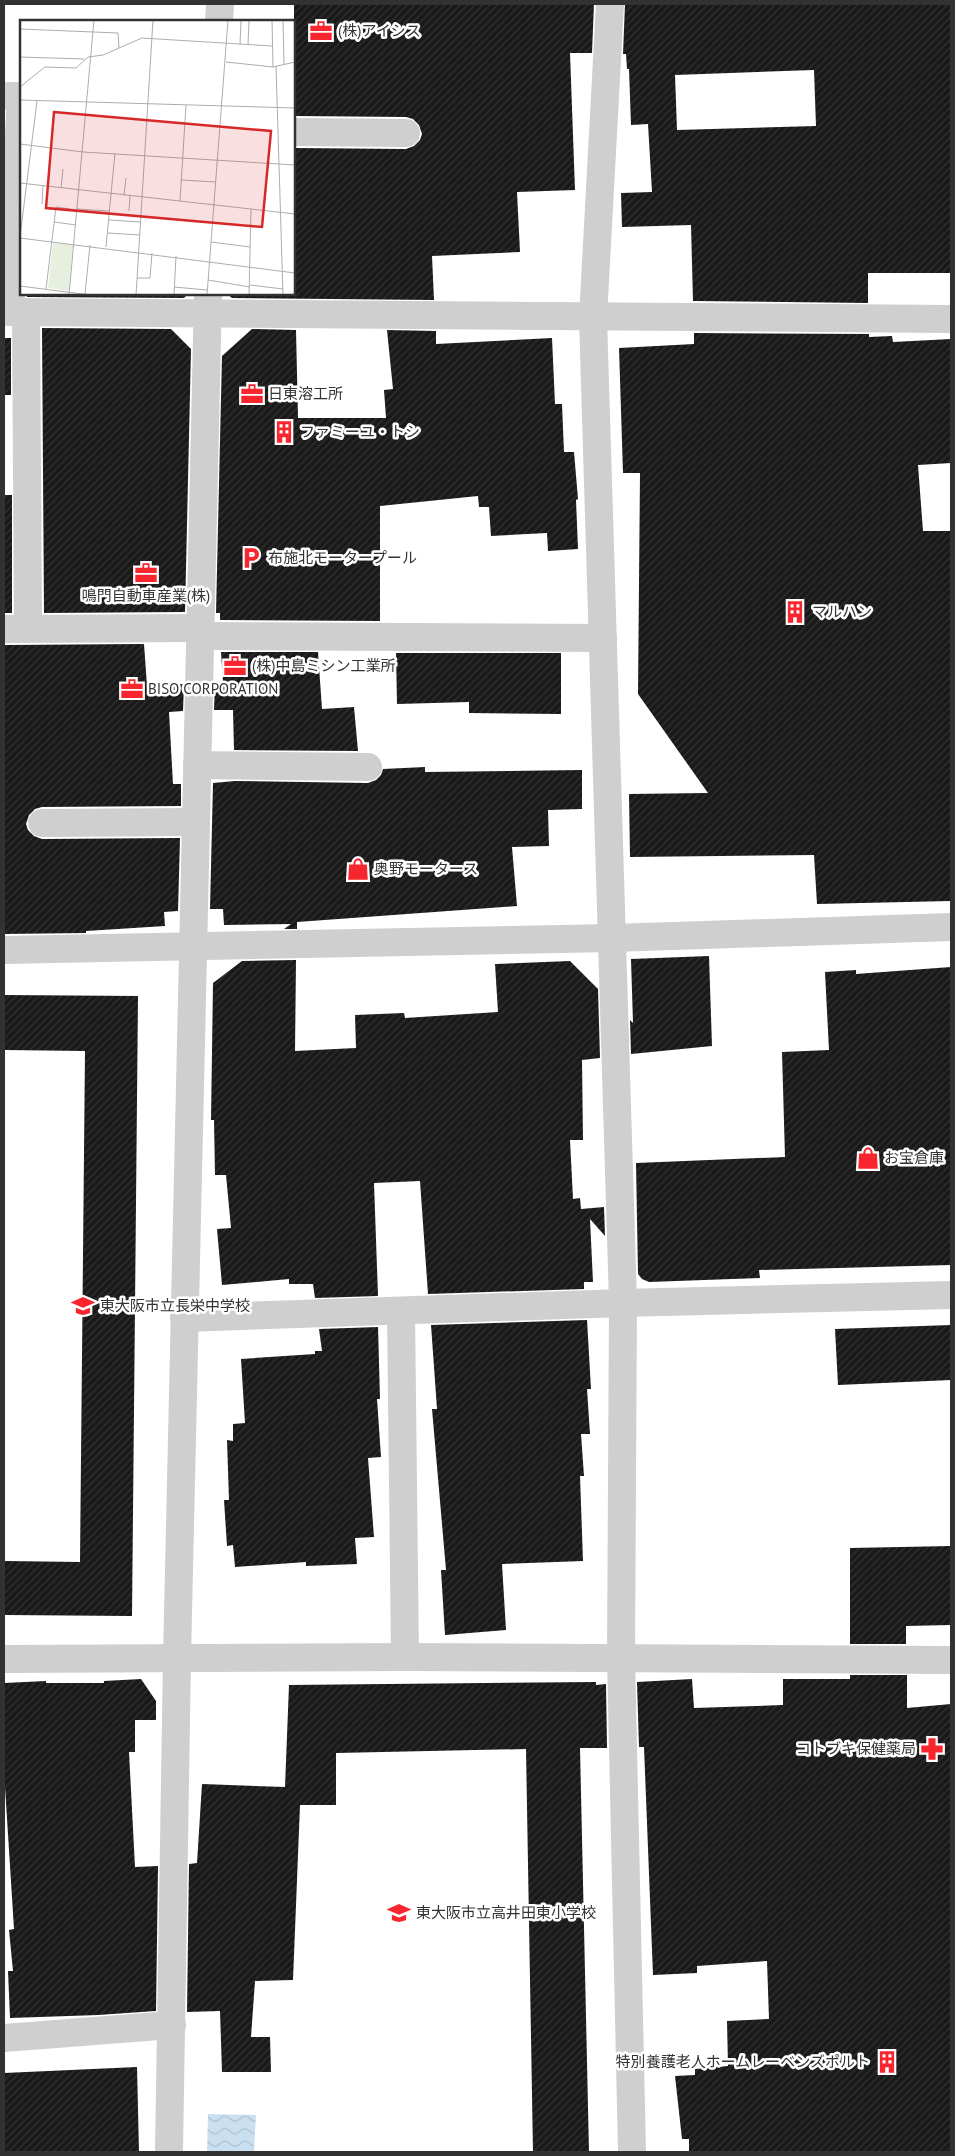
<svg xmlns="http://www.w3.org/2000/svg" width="955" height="2156" font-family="'PT Sans','Noto Sans JP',sans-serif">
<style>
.water{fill:url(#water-waves)}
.building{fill:url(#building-hatch);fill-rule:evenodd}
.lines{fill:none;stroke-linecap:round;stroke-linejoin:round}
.minor{stroke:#cfcfcf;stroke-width:28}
.labels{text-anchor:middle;stroke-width:5;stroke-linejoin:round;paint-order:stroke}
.poi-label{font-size:15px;fill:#323232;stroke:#fff;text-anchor:start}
.inset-road{fill:none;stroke:#adadad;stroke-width:1}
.view{fill:#d62828;fill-opacity:0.15;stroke:#d62828;stroke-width:2.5}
.inset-edge{fill:none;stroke:#323232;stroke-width:2.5}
</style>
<defs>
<pattern id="water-waves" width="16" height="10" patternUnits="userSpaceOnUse" patternTransform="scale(1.25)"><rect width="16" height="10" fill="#cae0f1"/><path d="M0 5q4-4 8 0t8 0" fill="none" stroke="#aec1cf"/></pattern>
<pattern id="building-hatch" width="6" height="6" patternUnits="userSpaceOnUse" patternTransform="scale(1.25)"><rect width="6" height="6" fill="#191919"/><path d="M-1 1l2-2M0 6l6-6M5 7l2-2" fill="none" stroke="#323232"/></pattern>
</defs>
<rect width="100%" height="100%" fill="#fff"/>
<!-- water -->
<path class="water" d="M208,2114L256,2115L254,2152H207Z"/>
<!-- building -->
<g class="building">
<path d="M294,4H594L592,53H570L575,190L517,192L520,252L432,256L434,300L232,298L227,294H294V148L406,149L414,146L420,140L422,134L419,125L413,119L406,117L294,116Z"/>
<path d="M625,4H951V273H868V303L693,301L691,225L622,227L621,193L652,192L648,124L631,125L629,69H627L626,54H623ZM814,70L816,126L677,130L675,75Z"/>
<path d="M27,294H188L184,298L27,297Z"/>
<path d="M42,328L171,329L191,349L185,612L44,613Z"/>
<path d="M252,329L296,330L298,418H386L384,390L393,389L387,330L436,331V344L552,338L555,404H562L564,452H574L578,499L576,500L578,549L548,551L547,533L491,536L489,507H479L478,496L380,506V621L220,620V613H216L222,356Z"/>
<path d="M694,333L869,334V337L892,336L893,342L951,339V463L918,465L923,531H951V901L817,904L814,855L630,857L629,794L708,793L638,694L640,473H623L619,348L694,344Z"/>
<rect x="4" y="338" width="7" height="57"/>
<rect x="4" y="495" width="8" height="118"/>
<path d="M144,644L147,686L184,684L183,711L169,712L173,784H181V806L42,807L35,809L29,815L26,824L28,830L34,836L42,839L180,838L178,911L164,912L165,926L86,931V933L4,934V645Z"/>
<path d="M221,652H318L322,709L354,707L358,751L234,750L233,710H214L215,682H223Z"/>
<path d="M396,653H561V714L469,713V702L397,704Z"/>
<path d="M425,767V772L582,770V809L548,810L549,846L512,847L517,906L297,922V929H284L291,924L224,925L223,909H210L213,783L235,781L368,783L376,780L381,775L383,769Z"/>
<path d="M709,956L712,1046L631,1054L630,1020L633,1023L631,959Z"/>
<path d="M296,960L295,1051L356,1048L355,1015L404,1013L405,1018L498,1012L495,964L570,961L598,989L600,1058L582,1060L583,1140H570L573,1199L580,1198L581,1209L604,1207L605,1236L590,1219L593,1282H584V1289L428,1294L420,1181L374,1183L378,1296L315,1298L313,1284H289V1279L222,1285L217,1229L231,1228L226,1175H215L214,1120H211L213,983L242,961Z"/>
<path d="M951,967V1265L759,1270L760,1278L649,1282L642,1279L638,1274L636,1163L785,1157L782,1052L829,1050L825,972L856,970V974Z"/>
<path d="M4,995L138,996L132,1616L4,1615V1561L80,1562L85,1051L4,1050Z"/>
<path d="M587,1320L591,1389H587L590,1434H581L584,1476H580L583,1561L502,1564L506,1630L445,1635L441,1570H446L432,1409H437L431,1325Z"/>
<path d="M951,1325V1380L838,1385L835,1329Z"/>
<path d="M378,1327L380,1399H377L381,1457L368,1458L374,1537L355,1538L357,1564L306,1566V1562L235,1567L233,1545L227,1546L224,1500H229L227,1440L233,1441V1424L245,1423L241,1359L315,1354V1351H322L319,1329Z"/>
<path d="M951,1546V1625L906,1626V1644H850V1548Z"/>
<path d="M850,1675H907V1708L951,1704V2152H689V2139H682L675,2076L695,2075V2069L728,2066L727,2021L769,2019L767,1961L697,1966V1973L653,1975L644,1747H639L637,1682L692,1679L694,1708L783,1705V1679H850Z"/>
<path d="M141,1679L156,1701V1720H135V1752H129L135,1867L158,1866L156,2011L98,2015L10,2018L8,1971H13L9,1930L14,1929L4,1771V1683L46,1681V1683H104V1681Z"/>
<path d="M596,1682V1685L606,1684L607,1748H580L589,2152H533L526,1749L336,1753V1805H300L293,1980L255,1981L251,2037H270L271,2072H222L220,2011L187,2012L189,1864L197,1863L202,1784L285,1787L289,1685Z"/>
<path d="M137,2067L139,2152H4V2073Z"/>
</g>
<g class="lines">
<!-- minor -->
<g class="minor">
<path d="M610,4L593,318L623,1303L621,1658L632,2152"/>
<path d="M219,21L220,4"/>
<path d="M4,96H21L10,312"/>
<path d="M294,132L406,133"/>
<path d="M4,312L951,319"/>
<path d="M26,312L28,629"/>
<path d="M4,629L201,628"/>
<path d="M200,636L603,638"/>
<path d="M197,765L368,767"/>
<path d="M42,823L196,822"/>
<path d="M4,950L612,938L951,927"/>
<path d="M401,1311L405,1657"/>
<path d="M184,1318L623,1303L951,1295"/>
<path d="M4,1659L405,1657L951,1660"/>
<path d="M4,2038L172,2025"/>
<path d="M169,2152L177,1658L208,294"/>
</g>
</g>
<!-- icons -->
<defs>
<symbol id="office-bare" viewBox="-9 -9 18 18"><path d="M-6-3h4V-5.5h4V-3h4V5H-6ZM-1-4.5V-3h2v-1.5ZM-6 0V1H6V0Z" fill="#f7262e" stroke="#fff" stroke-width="2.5" paint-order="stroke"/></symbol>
<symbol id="building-bare" viewBox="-9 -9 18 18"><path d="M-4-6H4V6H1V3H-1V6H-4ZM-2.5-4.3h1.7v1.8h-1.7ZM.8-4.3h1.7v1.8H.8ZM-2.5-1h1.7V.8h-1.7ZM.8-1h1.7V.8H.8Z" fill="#f7262e" stroke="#fff" stroke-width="2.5" paint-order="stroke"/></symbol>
<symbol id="parking-bare" viewBox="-9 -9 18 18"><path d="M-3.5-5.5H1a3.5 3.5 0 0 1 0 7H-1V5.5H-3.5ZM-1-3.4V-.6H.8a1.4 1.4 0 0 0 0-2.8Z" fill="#f7262e" stroke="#fff" stroke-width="2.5" paint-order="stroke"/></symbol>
<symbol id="shop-bare" viewBox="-9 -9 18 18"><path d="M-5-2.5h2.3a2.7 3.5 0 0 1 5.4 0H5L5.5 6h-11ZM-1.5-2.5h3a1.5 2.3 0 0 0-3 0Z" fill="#f7262e" stroke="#fff" stroke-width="2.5" paint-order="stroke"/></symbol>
<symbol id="school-bare" viewBox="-9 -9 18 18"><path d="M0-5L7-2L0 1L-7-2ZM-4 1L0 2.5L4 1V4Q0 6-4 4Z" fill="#f7262e" stroke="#fff" stroke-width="2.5" paint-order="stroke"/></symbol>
<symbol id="pharmacy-bare" viewBox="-9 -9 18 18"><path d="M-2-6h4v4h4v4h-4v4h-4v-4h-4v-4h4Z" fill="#f7262e" stroke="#fff" stroke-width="2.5" paint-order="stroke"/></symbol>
</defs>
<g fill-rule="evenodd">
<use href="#office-bare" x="305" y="15" width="32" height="32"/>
<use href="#office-bare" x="236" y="378" width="32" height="32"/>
<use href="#building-bare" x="268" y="416" width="32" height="32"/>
<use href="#parking-bare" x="235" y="542" width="32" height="32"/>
<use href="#office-bare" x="130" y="557" width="32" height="32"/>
<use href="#building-bare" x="779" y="596" width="32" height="32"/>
<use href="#office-bare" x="219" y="650" width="32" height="32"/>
<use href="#office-bare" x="116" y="673" width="32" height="32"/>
<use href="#shop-bare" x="342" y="853" width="32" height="32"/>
<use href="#shop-bare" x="852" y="1142" width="32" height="32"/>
<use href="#school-bare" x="67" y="1290" width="32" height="32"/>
<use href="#pharmacy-bare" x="916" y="1733" width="32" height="32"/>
<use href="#school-bare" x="383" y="1897" width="32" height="32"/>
<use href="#building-bare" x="871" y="2046" width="32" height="32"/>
</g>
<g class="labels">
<!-- poi labels -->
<g class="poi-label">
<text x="338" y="36">(株)アイシス</text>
<text x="268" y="399">日東溶工所</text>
<text x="300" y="437">ファミーユ・トシ</text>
<text x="268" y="563">布施北モータープール</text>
<text x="146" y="601" text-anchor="middle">鳴門自動車産業(株)</text>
<text x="812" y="617">マルハン</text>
<text x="252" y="671">(株)中島ミシン工業所</text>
<text x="148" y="694">BISO CORPORATION</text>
<text x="374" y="874">奥野モータース</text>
<text x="884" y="1163">お宝倉庫</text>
<text x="100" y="1311">東大阪市立長栄中学校</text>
<text x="916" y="1754" text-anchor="end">コトブキ保健薬局</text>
<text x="416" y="1918">東大阪市立高井田東小学校</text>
<text x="870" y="2067" text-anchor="end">特別養護老人ホームレーベンズポルト</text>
</g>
</g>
<!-- overview -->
<g transform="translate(20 20)">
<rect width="275" height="275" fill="#fff"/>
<path d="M33,223L53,225L49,271L28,268Z" fill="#e7f0df"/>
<path class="inset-road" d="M252,0L253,47M263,0L264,45M0,9L98,13L99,28M220,25L221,0M228,25L229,0M0,37L64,39M206,42L253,47L275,42M256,46L263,275M0,67L25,47L56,48L68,37L83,35L122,18L252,26M0,80L275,88M0,124L63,132L275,145M161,160L196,162M0,163L275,194M41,168L43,149M91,174L95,133M104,175L106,158M160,181L166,85M22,184L23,166M57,189L89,191M109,191L110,176M89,200L121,202M34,202L56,205M88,213L120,215M0,217L17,81M0,218L275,253M191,222L230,227M86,227L91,174M117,258H130L132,233M188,260L230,267M230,265L263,269M0,266L70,275M154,267L187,270M26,269L36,187L57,190M65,274L70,225M49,275L74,0M116,275L133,0M154,275L156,236M187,275L208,0M229,275L231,189"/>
<path class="view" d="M34,92L251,111L242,207L26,188Z"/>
<rect width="275" height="275" class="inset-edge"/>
</g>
<!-- border -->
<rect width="955" height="2156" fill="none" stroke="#323232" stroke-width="10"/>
</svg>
